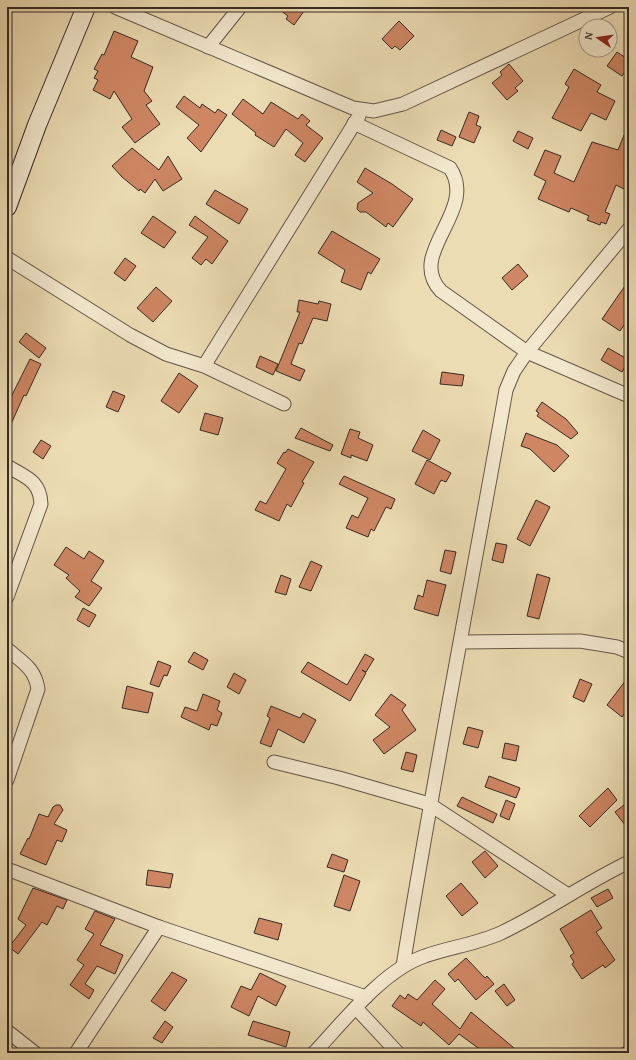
<svg xmlns="http://www.w3.org/2000/svg" width="636" height="1060" font-family="'Gentium Book Plus',serif">
<style>
.lines{fill:none;stroke-linecap:round;stroke-linejoin:round}
.stream{stroke:#74807c;stroke-width:4}
.building{fill:#ce8663;stroke:#372a25}
.street-casing{stroke:#645648;stroke-width:15}
.secondary-casing{stroke:#372a25;stroke-width:20}
.street{stroke:#f3e8ce;stroke-width:13}
.secondary{stroke:#f3e8ce;stroke-width:18}
</style>
<rect width="100%" height="100%" fill="#ecdcb3"/>
<filter id="stains"><feTurbulence type="fractalNoise" baseFrequency=".005" numOctaves="4"/><feColorMatrix values="0 0 0 0 .2 0 0 0 0 .09 0 0 0 0 .02 0 0 0 .5 -.17"/></filter>
<radialGradient id="worn" r=".72"><stop offset=".6" stop-color="#630" stop-opacity="0"/><stop offset="1" stop-color="#630" stop-opacity=".3"/></radialGradient>
<g class="lines">
<!-- stream -->
<path class="stream" d="M617,1053L629,1045"/>
</g>
<!-- building -->
<g class="building">
<path d="M276,7H307L294,25L286,19L288,16Z"/>
<path d="M399,21L414,36L400,50L395,46L392,49L382,39Z"/>
<path d="M114,31L138,41L131,57L153,67L144,91L152,101L146,105L160,124L135,143L122,127L132,119L114,91L110,99L93,90L98,80L94,78L98,71L94,69L102,54L104,55Z"/>
<path d="M617,52L629,60V66L622,76L607,66Z"/>
<path d="M509,64L523,81L515,88L518,91L507,100L492,83L502,75L500,72Z"/>
<path d="M574,69L601,85L597,92L615,101L606,120L591,113L581,131L552,118L569,87L565,84Z"/>
<path d="M184,96L200,108L202,104L215,113L218,109L227,115L201,152L187,138L199,125L176,107Z"/>
<path d="M243,99L263,114L271,102L298,119L302,114L310,121L306,125L323,138L305,162L295,155L303,143L286,129L274,147L255,135L256,133L232,114Z"/>
<path d="M469,112L479,116L476,125L481,127L474,143L459,137Z"/>
<path d="M629,123V183L626,190L616,185L605,212L610,214L606,224L601,222L600,225L587,220L589,216L571,208L569,212L538,199L546,181L534,175L545,150L561,156L554,173L574,182L592,142L618,150Z"/>
<path d="M441,130L456,137L452,146L437,140Z"/>
<path d="M518,131L533,138L528,149L513,141Z"/>
<path d="M132,148L159,170L168,156L182,179L163,191L155,179L145,193L140,189L139,191L122,177L112,166Z"/>
<path d="M365,168L392,184L413,199L393,227L388,223L386,227L366,212H360L357,209L358,203L373,193L357,182Z"/>
<path d="M215,190L248,209L239,224L206,204Z"/>
<path d="M153,216L176,232L164,248L141,233Z"/>
<path d="M195,216L228,241L212,264L206,259L201,265L192,258L208,237L189,225Z"/>
<path d="M332,231L380,259L371,274L368,272L361,290L341,282L345,270L318,253Z"/>
<path d="M125,258L136,266L125,281L114,273Z"/>
<path d="M518,264L528,276L512,290L502,278Z"/>
<path d="M629,280V318L620,331L602,319Z"/>
<path d="M156,287L172,301L153,322L137,308Z"/>
<path d="M299,300L318,304L319,301L331,304L327,321L313,318L302,344L299,343L291,364L305,370L300,381L276,371L300,312H297Z"/>
<path d="M26,333L46,348L39,358L19,342Z"/>
<path d="M608,348L629,360L622,372L601,360Z"/>
<path d="M260,356L278,364L273,375L256,367Z"/>
<path d="M30,359L41,364L26,396L24,395L7,433V398L10,399Z"/>
<path d="M442,372L464,375L462,386L440,384Z"/>
<path d="M179,373L198,386L179,413L161,401Z"/>
<path d="M113,391L125,396L118,412L106,407Z"/>
<path d="M542,402L566,419L578,433L571,439L537,416L539,413L536,411Z"/>
<path d="M205,413L223,418L218,435L200,430Z"/>
<path d="M301,428L333,445L330,451L295,438Z"/>
<path d="M350,429L360,432L358,438L373,445L367,461L351,455V458L341,454Z"/>
<path d="M423,430L440,440L430,460L412,451Z"/>
<path d="M526,433L557,445L569,456L554,472L530,449L521,446Z"/>
<path d="M41,440L51,446L43,459L33,452Z"/>
<path d="M288,449L314,462L302,482L304,483L291,507L287,504L279,521L255,510L260,501L266,504L286,469L277,463L284,452L285,453Z"/>
<path d="M427,460L451,473L446,482L441,480L434,494L415,484Z"/>
<path d="M344,476L395,499L391,509L386,507L374,531L371,529L368,537L346,528L352,515L358,518L368,498L339,484Z"/>
<path d="M536,500L550,507L530,546L517,539Z"/>
<path d="M496,543L507,545L503,563L492,560Z"/>
<path d="M66,547L84,559L89,551L104,561L91,581L102,588L89,606L75,597L80,591L66,578L69,575L54,565Z"/>
<path d="M445,550L456,552L451,574L440,571Z"/>
<path d="M311,561L322,566L311,591L299,587Z"/>
<path d="M537,574L550,578L539,619L527,616Z"/>
<path d="M281,575L291,579L286,595L275,592Z"/>
<path d="M427,580L446,585L438,616L414,609L418,595L423,597Z"/>
<path d="M83,608L96,615L89,627L77,620Z"/>
<path d="M194,652L208,660L203,670L188,662Z"/>
<path d="M365,654L374,659L366,672L362,670L366,673L350,701L301,672L308,662L347,685Z"/>
<path d="M158,661L171,666L167,676L164,675L159,687L150,684Z"/>
<path d="M234,673L246,680L239,694L227,687Z"/>
<path d="M629,676V708L622,717L607,705Z"/>
<path d="M580,679L592,684L584,702L573,697Z"/>
<path d="M127,686L153,693L148,713L122,708Z"/>
<path d="M203,694L220,701L217,710L222,713L217,726L211,724L209,730L181,717L185,707L197,711Z"/>
<path d="M391,694L406,705L402,710L416,730L384,754L373,740L390,727L375,715Z"/>
<path d="M271,706L300,718L303,713L316,720L304,743L278,729L271,747L260,743L270,718L267,716Z"/>
<path d="M468,727L483,731L478,748L463,744Z"/>
<path d="M505,743L519,746L516,761L502,758Z"/>
<path d="M406,752L417,755L413,772L401,769Z"/>
<path d="M489,776L520,788L516,798L485,787Z"/>
<path d="M608,788L617,800L590,827L579,816Z"/>
<path d="M462,797L497,814L493,823L457,806Z"/>
<path d="M506,800L515,804L509,820L500,816Z"/>
<path d="M629,801V830L615,812Z"/>
<path d="M56,805H60L63,810L54,824L67,830L62,842L57,840L46,865L20,854L28,838L29,839L39,814L48,817L53,807Z"/>
<path d="M485,851L498,866L485,878L472,862Z"/>
<path d="M332,854L348,860L344,872L327,867Z"/>
<path d="M148,870L173,874L170,888L146,885Z"/>
<path d="M344,875L360,881L350,911L334,906Z"/>
<path d="M461,883L478,903L462,916L446,896Z"/>
<path d="M33,888L67,900L63,909L57,906L47,925L42,922L18,954L9,947L26,925L18,919Z"/>
<path d="M608,889L613,898L597,907L591,898Z"/>
<path d="M591,910L602,928L596,932L615,960L605,968L603,965L582,979L572,964L574,962L570,956L574,953L560,929Z"/>
<path d="M95,911L115,919L100,945L123,955L115,974L97,966L85,984L94,990L89,999L70,985L84,965L77,960L94,934L85,929Z"/>
<path d="M259,918L282,924L278,940L254,933Z"/>
<path d="M466,958L485,978L487,976L494,984L476,1000L458,979L455,982L448,974Z"/>
<path d="M172,972L187,980L165,1011L151,1001Z"/>
<path d="M260,973L286,986L276,1006L258,996L249,1016L231,1007L241,986L251,990Z"/>
<path d="M435,980L445,989L432,1004L460,1029L471,1012L520,1053H485L459,1034L449,1045L423,1022L421,1026L392,1006L400,995L405,999L408,994L417,1000Z"/>
<path d="M504,984L515,1000L507,1006L495,991Z"/>
<path d="M165,1021L173,1027L162,1043L153,1038Z"/>
<path d="M253,1021L290,1032L286,1047L248,1035Z"/>
</g>
<g class="lines">
<defs>
<g id="street">
<path d="M115,7L353,108L374,111L403,104L610,7"/>
<path d="M208,47L240,7"/>
<path d="M354,123L450,168C479,211 405,253 441,291L527,352L629,396"/>
<path d="M7,258L130,335L166,354L204,366L284,404"/>
<path d="M204,366L359,116"/>
<path d="M7,466C25,477 40,480 41,504L7,597"/>
<path d="M461,642L580,641L617,647L629,652"/>
<path d="M7,649C22,662 35,668 38,689L7,780"/>
<path d="M274,762L339,778L429,804L568,895"/>
<path d="M7,869L159,927L366,997"/>
<path d="M403,966C434,774 472,582 506,390L514,371L527,352L629,229"/>
<path d="M356,1008L398,1053"/>
<path d="M7,1031L35,1053"/>
<path d="M76,1053L159,927"/>
<path d="M314,1053C344,1021 383,970 425,956C450,947 477,944 501,933C545,912 585,883 629,862"/>
</g>
<path id="secondary" d="M7,207L37,125L86,7"/>
</defs>
<!-- street casing -->
<use href="#street" class="street-casing"/>
<!-- secondary casing -->
<use href="#secondary" class="secondary-casing"/>
<!-- street -->
<use href="#street" class="street"/>
<!-- secondary -->
<use href="#secondary" class="secondary"/>
</g>
<!-- margin -->
<rect width="636" height="1060" fill="none" stroke="#ecdcb3" stroke-width="24"/>
<rect x="8" y="8" width="620" height="1044" fill="none" stroke="#372a25" stroke-width="2"/>
<rect x="12" y="12" width="612" height="1036" fill="none" stroke="#372a25"/>
<!-- north arrow -->
<g transform="translate(598 38) rotate(283)"><circle r="19" fill="#f3e8ce" stroke="#a89c8a"/>
<path d="M0-3L7 15L0 10L-7 15Z" fill="#8f2418"/>
<text y="-6" font-size="11" font-weight="bold" text-anchor="middle" fill="#372a25">N</text>
</g>
<rect width="100%" height="100%" filter="url(#stains)"/>
<rect width="100%" height="100%" fill="url(#worn)"/>
</svg>
